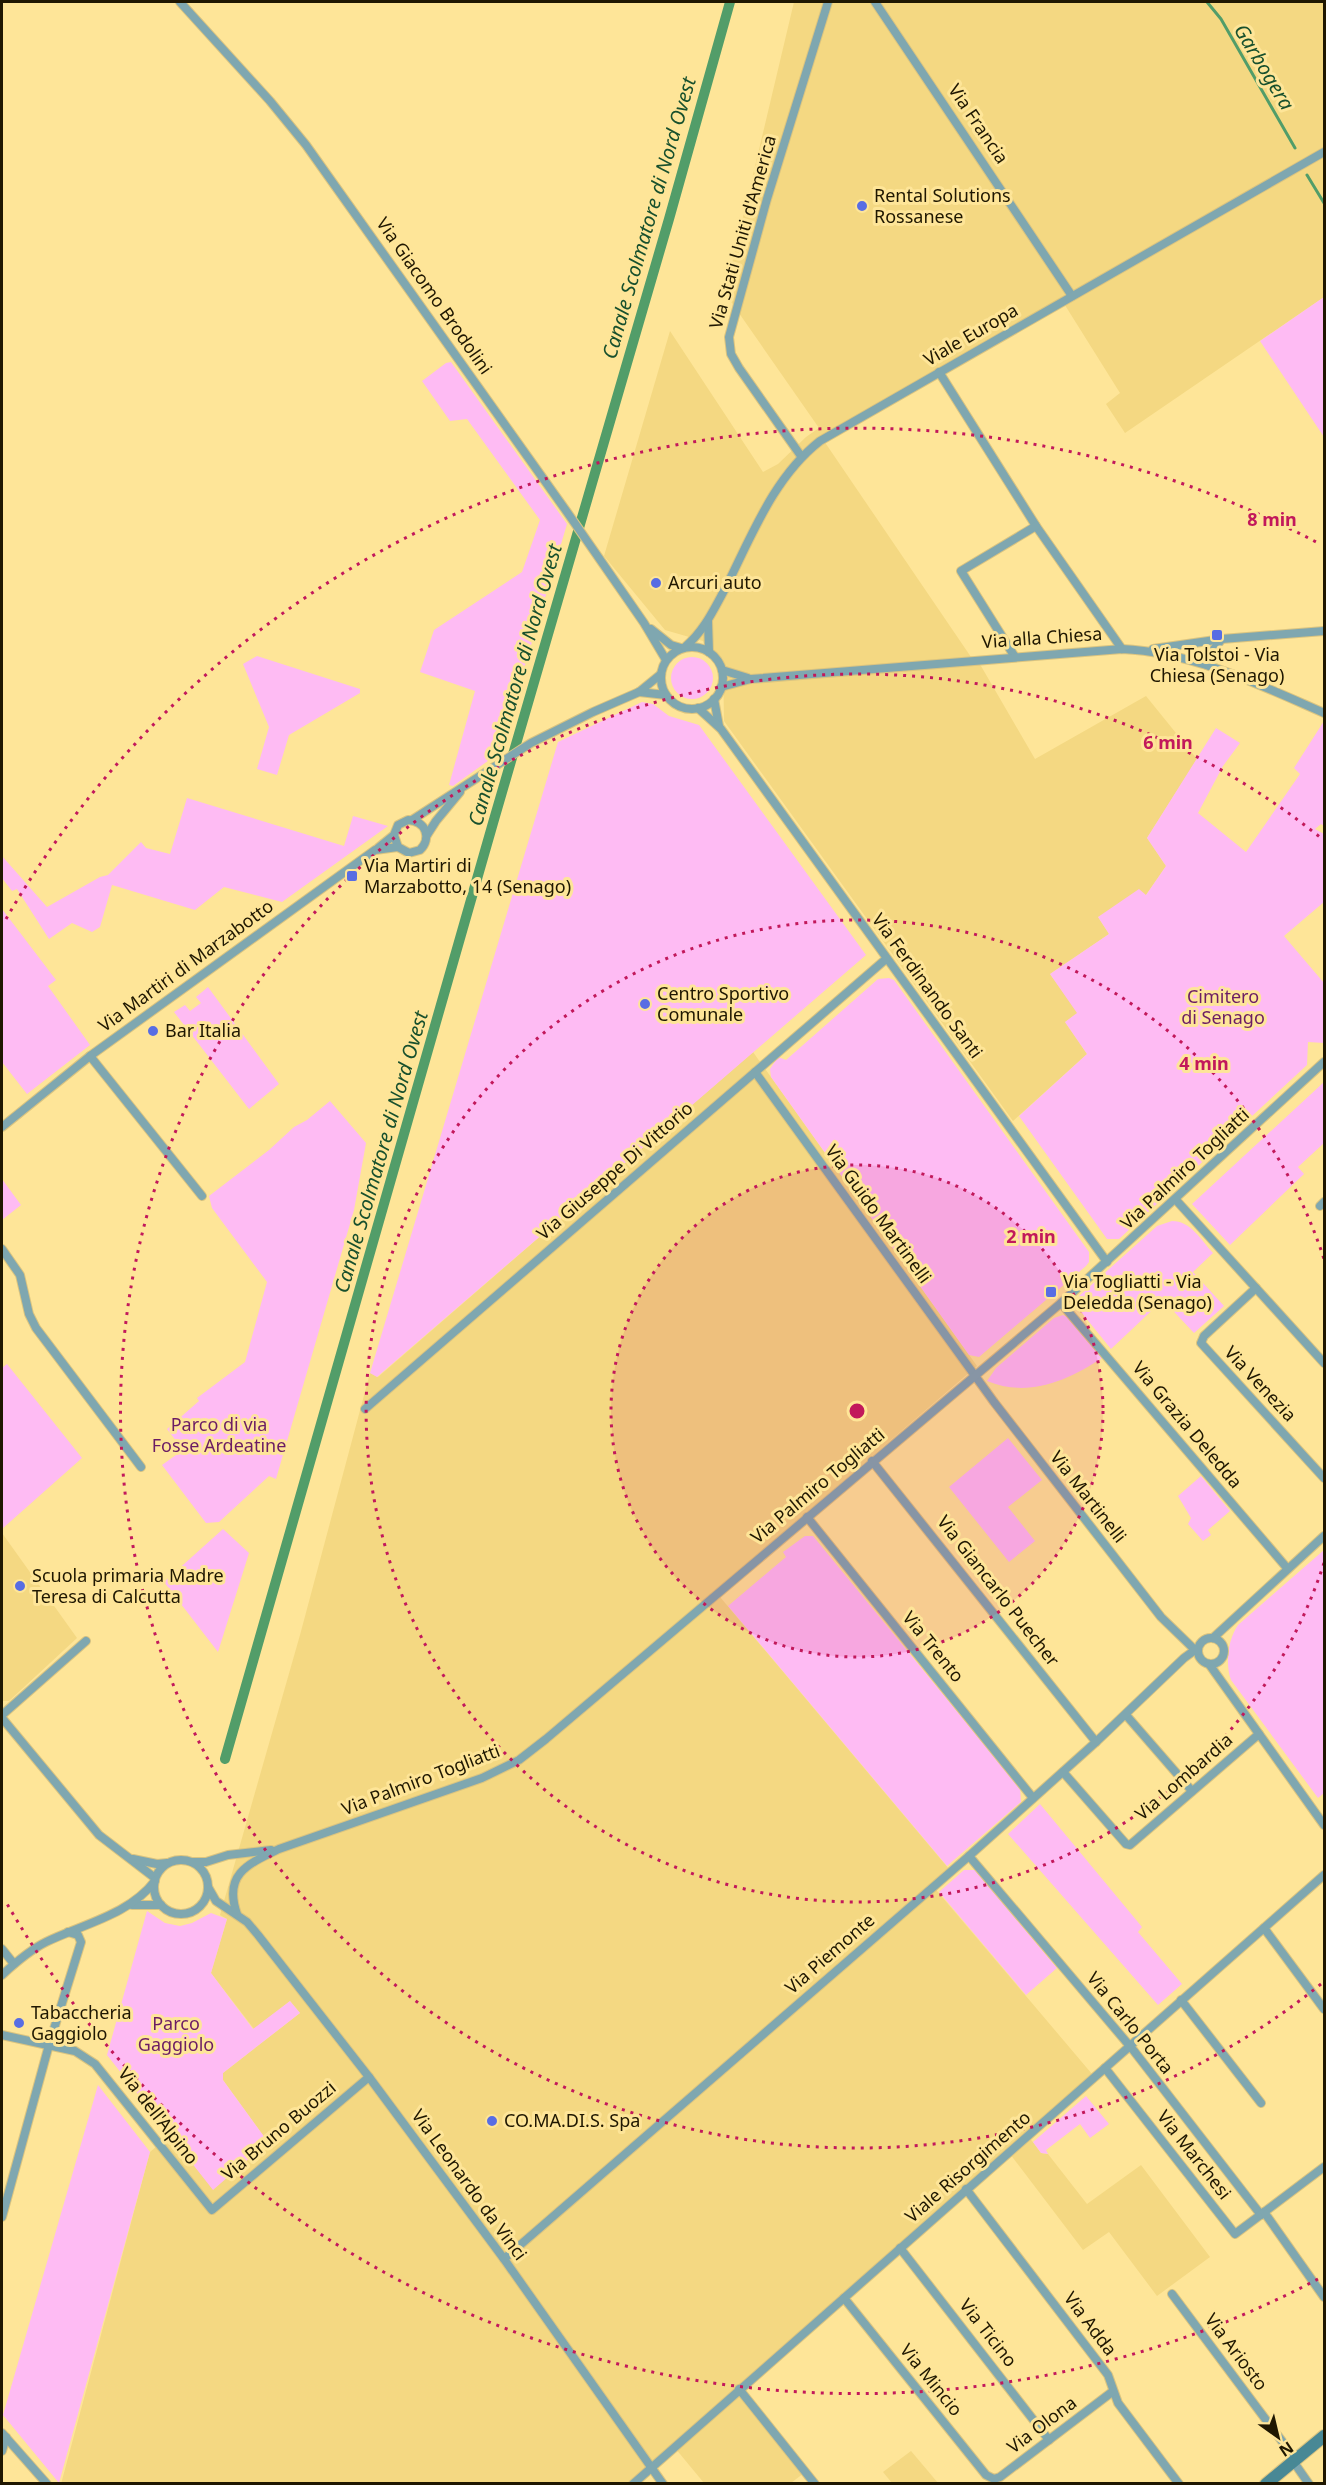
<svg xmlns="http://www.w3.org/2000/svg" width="1326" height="2485" font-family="'Noto Sans',sans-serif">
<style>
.built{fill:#f4d882}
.green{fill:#febbf3}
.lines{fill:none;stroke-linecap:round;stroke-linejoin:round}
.stream{stroke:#529d69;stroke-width:3}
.canal{stroke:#529d69;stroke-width:10}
.street-casing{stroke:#dac480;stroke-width:10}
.secondary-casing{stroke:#dac480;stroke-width:14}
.street{stroke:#7fa7b0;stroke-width:8}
.secondary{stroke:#488895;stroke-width:12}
.ring{fill:none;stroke:#c2185b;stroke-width:3;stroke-dasharray:3 6}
.poi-dot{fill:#586de3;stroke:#fee598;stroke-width:2}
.labels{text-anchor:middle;stroke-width:6;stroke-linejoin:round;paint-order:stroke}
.street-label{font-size:18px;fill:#1f1701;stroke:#fee598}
.poi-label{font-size:18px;fill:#1f1701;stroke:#fee598;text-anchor:start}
.park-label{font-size:18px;fill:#6b1c64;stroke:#fee598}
.water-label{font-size:20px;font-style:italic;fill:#18502d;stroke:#fee598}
.centre{fill:#c2185b;stroke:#fee598;stroke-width:3}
.ring-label{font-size:18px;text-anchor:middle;font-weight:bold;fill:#c2185b;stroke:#fee598;stroke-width:6;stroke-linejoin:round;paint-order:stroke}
</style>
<rect width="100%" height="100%" fill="#fee598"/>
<!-- built -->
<g class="built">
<path d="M794,2H1324V297L1125,433L1106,404L1120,393L1063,302L824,441L971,657L981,666L1035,759L1146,696L1197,759L1147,838L1166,866L1146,895L1098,917L1109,934L1050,974L1078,1013L1065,1022L1087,1054L1013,1121L724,721L723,659L703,641L665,630L604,556L670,331L763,472L778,464L806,437L819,428L725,293Z"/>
<path d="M753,1052L977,1366L715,1591L949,1869L932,1885L1092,2074L1026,2133L1041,2153L1048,2154L1087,2204L1141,2165L1210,2257L1157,2296L1109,2232L1083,2250L1007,2150L628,2483L61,2484L150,2152L170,2135L213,2189L268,2142L223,2080V2073L300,2013L290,2001L254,2029L211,1973L227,1919L220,1915L300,1635L370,1373L378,1377Z"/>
<path d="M2,1533L77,1638L9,1701H2Z"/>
<path d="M739,2391L804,2473L791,2483H704L675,2448Z"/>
<path d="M911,2451L938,2483H892L883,2472Z"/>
</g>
<!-- green -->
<g class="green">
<path d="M1324,297V437L1260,341Z"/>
<path d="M451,362L567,524L499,753L453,786L449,785L475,691L420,672L434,630L522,572L540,520L467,419L450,421L422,381L446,363Z"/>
<path d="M257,656L360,689V693L289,735L277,775L257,769L269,727L243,664Z"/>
<circle cx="692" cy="678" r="21"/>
<path d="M642,702L653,704L669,716L699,725L866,955L377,1377L370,1373L558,742Z"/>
<path d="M1324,721V826L1321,824L1315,829L1324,834V902L1284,936L1324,983V1043L1308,1042L1307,1065L1119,1239H1107L1019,1116L1087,1054L1065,1022L1077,1013L1050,974L1109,934L1098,917L1139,889L1146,895L1166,866L1147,838L1216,728L1240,743L1223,766L1198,813L1246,852L1300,774L1294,768Z"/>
<path d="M187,798L344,846L353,816L388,826L282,902L224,887L195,910L112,885L100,927L92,932L72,923L49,939L17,889L12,891L2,878V856L47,907L100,877L108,875L141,842L146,848L170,854Z"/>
<path d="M2,909L56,980L48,986L90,1045L27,1094L2,1062Z"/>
<path d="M889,978L894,980L1089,1252V1262L1086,1266L979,1357L969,1355L771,1077L770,1069L778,1057L786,1060L878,979Z"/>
<path d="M208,987L279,1084L249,1109L174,1012L185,1005L190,1011L201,1003L196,997Z"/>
<path d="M1324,1082V1143L1298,1167L1304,1174L1230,1245L1192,1204Z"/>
<path d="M330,1101L366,1143L354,1210L276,1479L269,1476L219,1522L206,1523L162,1465L183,1450L167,1429L199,1401L197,1398L245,1362L267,1282L212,1208L209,1196L269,1150L294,1127L307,1120Z"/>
<path d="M2,1179L21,1205L2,1220Z"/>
<path d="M1172,1221C1191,1221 1201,1240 1213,1253L1193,1272L1224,1306L1194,1333L1163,1300L1111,1349L1077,1307L1079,1296L1157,1226Z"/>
<path d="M1063,1315L1067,1317L1102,1358C1067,1381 1028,1398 987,1381L996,1368L1054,1318Z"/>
<path d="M7,1364L82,1458L2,1529V1368Z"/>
<path d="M1008,1438L1042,1480L1008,1507L1035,1541L1009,1562L949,1487Z"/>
<path d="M1201,1476L1230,1511L1208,1530L1211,1535L1203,1541L1188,1524L1191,1518L1178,1496Z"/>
<path d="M223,1529L249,1553L218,1652L164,1582Z"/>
<path d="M805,1536H813L1020,1788L1021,1802L947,1866L728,1606L786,1557L783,1552Z"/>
<path d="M1324,1550V1793L1318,1798L1231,1680C1225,1664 1228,1639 1238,1625Z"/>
<path d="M1040,1804L1142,1927L1138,1932L1182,1984L1158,2005L1008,1834Z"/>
<path d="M964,1870H975L1057,1968L1026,1995L939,1892Z"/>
<path d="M147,1911L165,1923L180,1926L192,1923L211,1913L227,1919L211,1973L253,2029L290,2001L300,2013L223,2073V2080L268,2142L213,2190L107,2055Z"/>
<path d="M98,2085L150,2152L59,2483L3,2415Z"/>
<path d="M1086,2096L1109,2124L1090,2138L1080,2124L1046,2150L1048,2154L1041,2153L1033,2142Z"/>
</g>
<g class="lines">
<!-- stream -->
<g class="stream">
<path d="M1207,2L1221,19L1295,148"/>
<path d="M1307,175L1324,203"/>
</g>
<!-- canal -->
<path class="canal" d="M225,1759L493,823L669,219L730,2"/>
<defs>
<g id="street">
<path d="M180,2L270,101L306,145L567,512L644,623L666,660"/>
<path d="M875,2L1072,296"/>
<path d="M939,372L1036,526L1122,649"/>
<path d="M801,456L739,368L731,354L729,337L767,199L828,2"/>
<path d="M708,621L709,652"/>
<path d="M651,629L671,645L681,648"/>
<circle cx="692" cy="678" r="31"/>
<path d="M685,647C704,631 714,609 726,587C752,535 774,477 820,441L1324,152"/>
<path d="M1153,649L1222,639L1324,631"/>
<path d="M1015,657L961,571L1036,526"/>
<path d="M1210,666L1211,653L1221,640"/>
<path d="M722,670L748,678"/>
<path d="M721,687L751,679L1122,649C1193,652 1260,685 1324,713"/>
<path d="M639,692L666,695"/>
<path d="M714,699L719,726"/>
<path d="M698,708L721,729L1107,1262"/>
<path d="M412,820L531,743L593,712L639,692L661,674"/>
<path d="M427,835L436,821L460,792"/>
<path d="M378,848L394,835L398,825L408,820C426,821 432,838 420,850L409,853L398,847L394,835"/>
<path d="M90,1056L202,1196"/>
<path d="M755,1072L994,1402L1161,1617L1195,1650"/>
<path d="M2,1127L90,1056L375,850L398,847"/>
<path d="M1176,1200L1324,1363"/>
<path d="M1320,1206L1324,1202"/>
<path d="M2,1249L20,1275L29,1314L36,1328L141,1467"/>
<path d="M1256,1288L1204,1336L1201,1343L1324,1478"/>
<path d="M1061,1303L1287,1568"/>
<path d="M365,1409L886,959"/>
<path d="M872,1461L1096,1742"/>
<path d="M807,1517L1033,1798"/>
<path d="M1213,1638L1324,1536"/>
<circle cx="1211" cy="1651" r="13"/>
<path d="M1209,1664L1324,1825"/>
<path d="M2,1715L86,1641"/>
<path d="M1126,1715L1192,1791"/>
<path d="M2,1718L99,1835L155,1878"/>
<path d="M1063,1772L1126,1844L1130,1845L1259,1734"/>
<path d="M969,1856L1134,2051L1261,2215"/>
<path d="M133,1859L157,1864L167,1863"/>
<circle cx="181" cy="1887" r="27"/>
<path d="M192,1862H206L228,1855L271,1850"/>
<path d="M208,1887L216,1901L247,1922L258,1935L369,2077L504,2259L663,2484"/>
<path d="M132,1905H161"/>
<path d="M237,1914C223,1874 248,1864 279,1849L482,1778L519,1760L546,1739L1061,1303L1324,1062"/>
<path d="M1264,1928L1324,2009"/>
<path d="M2,1949L14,1964"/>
<path d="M2,1975C15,1963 30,1950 46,1942C83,1924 129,1915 155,1881"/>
<path d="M1181,2000L1261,2103"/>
<path d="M2,2035L75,2051L95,2064L212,2210L369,2077"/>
<path d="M1105,2068L1235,2234L1324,2167"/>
<path d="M966,2189L1108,2375L1118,2403L1179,2484"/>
<path d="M1264,2212L1324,2297"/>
<path d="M2,2217L49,2045L81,1942L78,1935L68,1932"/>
<path d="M900,2248L1049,2440"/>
<path d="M504,2259L969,1856L1096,1742L1184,1658L1195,1650L1198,1651"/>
<path d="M1172,2294L1296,2460"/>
<path d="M844,2298L986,2475L994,2479"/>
<path d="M739,2389L815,2484"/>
<path d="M2,2433L47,2484"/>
<path d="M2,2451L6,2437"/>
<path d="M1293,2461L1309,2484"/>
<path d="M994,2479L1000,2477L1112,2392"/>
<path d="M633,2484L1324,1875"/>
</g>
<path id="secondary" d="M1266,2484L1324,2436"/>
</defs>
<!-- street casing -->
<use href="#street" class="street-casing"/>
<!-- secondary casing -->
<use href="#secondary" class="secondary-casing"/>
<!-- street -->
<use href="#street" class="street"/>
<!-- secondary -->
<use href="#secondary" class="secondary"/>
</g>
<!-- distance rings -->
<circle cx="857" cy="1411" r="246" fill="#c2185b" fill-opacity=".12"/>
<g class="ring">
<circle cx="857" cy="1411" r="246"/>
<path d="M1324 1563A491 491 0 1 1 1324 1259"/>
<path d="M1321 1984A737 737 0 1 1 1321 838"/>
<path d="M1318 2279A983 983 0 0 1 6 1902M6 919A983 983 0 0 1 1318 543"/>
</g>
<!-- markers -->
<g class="poi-dot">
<circle cx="862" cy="206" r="6"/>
<circle cx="656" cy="583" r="6"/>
<rect x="1211" y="629" width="12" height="12" rx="3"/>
<rect x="346" y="870" width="12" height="12" rx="3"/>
<circle cx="645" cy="1004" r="6"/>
<circle cx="153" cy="1031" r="6"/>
<rect x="1045" y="1286" width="12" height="12" rx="3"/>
<circle cx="20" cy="1586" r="6"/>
<circle cx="19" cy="2023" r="6"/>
<circle cx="492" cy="2121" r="6"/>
</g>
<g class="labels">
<!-- street labels -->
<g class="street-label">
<text transform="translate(978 124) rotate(56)" y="6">Via Francia</text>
<text transform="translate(743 232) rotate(-74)" y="6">Via Stati Uniti d'America</text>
<text transform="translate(434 296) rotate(55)" y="6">Via Giacomo Brodolini</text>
<text transform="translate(971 335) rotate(-30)" y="6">Viale Europa</text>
<text transform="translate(1042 638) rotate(-4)" y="6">Via alla Chiesa</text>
<text transform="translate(186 966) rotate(-36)" y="6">Via Martiri di Marzabotto</text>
<text transform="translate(927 986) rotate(54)" y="6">Via Ferdinando Santi</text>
<text transform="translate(1185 1169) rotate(-43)" y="6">Via Palmiro Togliatti</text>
<text transform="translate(615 1171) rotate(-41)" y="6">Via Giuseppe Di Vittorio</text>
<text transform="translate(878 1214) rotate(54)" y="6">Via Guido Martinelli</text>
<text transform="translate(1260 1384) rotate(47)" y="6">Via Venezia</text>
<text transform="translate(1187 1425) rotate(50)" y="6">Via Grazia Deledda</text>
<text transform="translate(818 1486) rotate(-40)" y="6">Via Palmiro Togliatti</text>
<text transform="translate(1088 1497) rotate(52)" y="6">Via Martinelli</text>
<text transform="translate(998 1591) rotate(52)" y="6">Via Giancarlo Puecher</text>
<text transform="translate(933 1647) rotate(51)" y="6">Via Trento</text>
<text transform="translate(1184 1777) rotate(-41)" y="6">Via Lombardia</text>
<text transform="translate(421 1780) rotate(-21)" y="6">Via Palmiro Togliatti</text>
<text transform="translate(830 1954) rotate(-41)" y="6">Via Piemonte</text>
<text transform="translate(1130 2023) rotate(51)" y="6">Via Carlo Porta</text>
<text transform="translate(158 2116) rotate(52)" y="6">Via dell'Alpino</text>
<text transform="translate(279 2131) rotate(-40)" y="6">Via Bruno Buozzi</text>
<text transform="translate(1194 2155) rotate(52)" y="6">Via Marchesi</text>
<text transform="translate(968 2167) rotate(-41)" y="6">Viale Risorgimento</text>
<text transform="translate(469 2185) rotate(54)" y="6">Via Leonardo da Vinci</text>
<text transform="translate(1090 2324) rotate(53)" y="6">Via Adda</text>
<text transform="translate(988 2333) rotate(52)" y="6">Via Ticino</text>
<text transform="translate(1236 2352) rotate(53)" y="6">Via Ariosto</text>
<text transform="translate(931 2380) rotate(51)" y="6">Via Mincio</text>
<text transform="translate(1042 2425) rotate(-37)" y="6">Via Olona</text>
</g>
<!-- poi labels -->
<g class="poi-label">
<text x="874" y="202">Rental Solutions<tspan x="874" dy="21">Rossanese</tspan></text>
<text x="668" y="589">Arcuri auto</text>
<text x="1217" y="661" text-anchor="middle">Via Tolstoi - Via<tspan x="1217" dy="21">Chiesa (Senago)</tspan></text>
<text x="364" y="872">Via Martiri di<tspan x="364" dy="21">Marzabotto, 14 (Senago)</tspan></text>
<text x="657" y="1000">Centro Sportivo<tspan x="657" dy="21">Comunale</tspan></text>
<text x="165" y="1037">Bar Italia</text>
<text x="1063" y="1288">Via Togliatti - Via<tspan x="1063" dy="21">Deledda (Senago)</tspan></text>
<text x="32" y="1582">Scuola primaria Madre<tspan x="32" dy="21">Teresa di Calcutta</tspan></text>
<text x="31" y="2019">Tabaccheria<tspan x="31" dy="21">Gaggiolo</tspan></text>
<text x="504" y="2127">CO.MA.DI.S. Spa</text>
</g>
<!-- park labels -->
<g class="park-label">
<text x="1223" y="1003">Cimitero<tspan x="1223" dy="21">di Senago</tspan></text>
<text x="219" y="1431">Parco di via<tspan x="219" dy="21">Fosse Ardeatine</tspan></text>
<text x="176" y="2030">Parco<tspan x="176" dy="21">Gaggiolo</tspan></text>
</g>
<!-- water labels -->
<g class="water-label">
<text transform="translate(1264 67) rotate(59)" y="7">Garbogera</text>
<text transform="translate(649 218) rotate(-74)" y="7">Canale Scolmatore di Nord Ovest</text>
<text transform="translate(515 685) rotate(-74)" y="7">Canale Scolmatore di Nord Ovest</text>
<text transform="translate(381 1152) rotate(-74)" y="7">Canale Scolmatore di Nord Ovest</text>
</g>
</g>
<circle cx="857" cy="1411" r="9" class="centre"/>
<g class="ring-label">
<text x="1272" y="526">8 min</text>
<text x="1168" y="749">6 min</text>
<text x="1204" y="1070">4 min</text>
<text x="1031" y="1243">2 min</text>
</g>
<!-- border -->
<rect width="1326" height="2485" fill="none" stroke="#1f1701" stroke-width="6"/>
<!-- north arrow -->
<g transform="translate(1278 2437) rotate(146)" stroke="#fee598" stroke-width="4.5" paint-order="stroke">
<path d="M0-4.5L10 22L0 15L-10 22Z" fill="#1f1701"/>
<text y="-9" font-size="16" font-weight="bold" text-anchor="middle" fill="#1f1701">N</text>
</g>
</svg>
